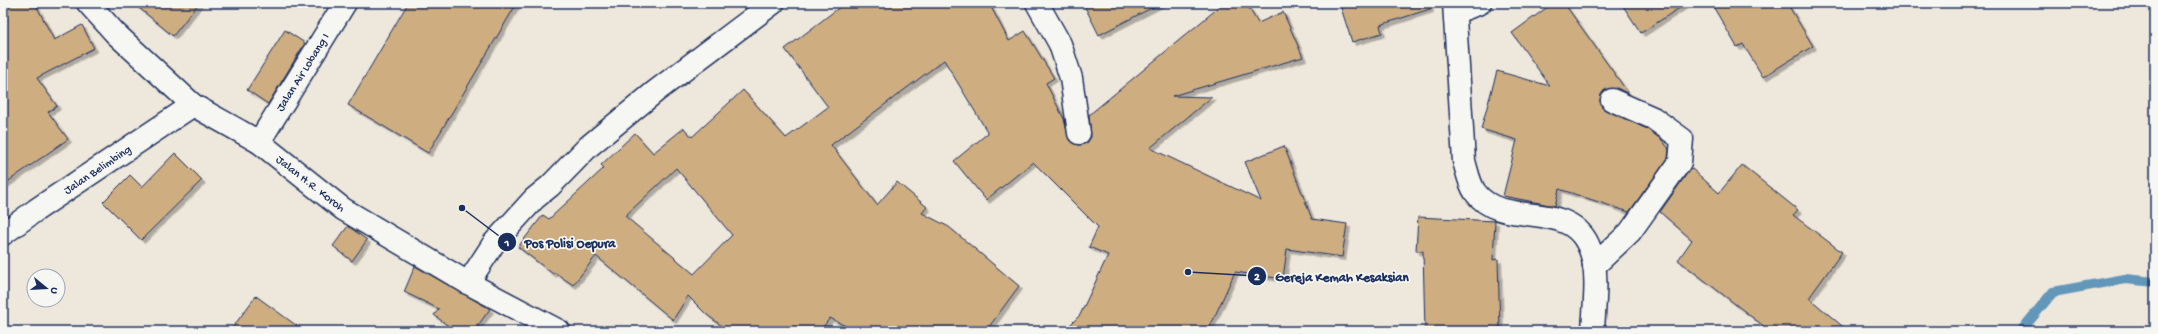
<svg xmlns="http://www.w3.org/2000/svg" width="2158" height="334" font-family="'Gochi Hand',sans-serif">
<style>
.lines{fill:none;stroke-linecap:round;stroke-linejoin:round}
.stream{stroke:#6497ba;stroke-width:10}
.building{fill:#cead81;stroke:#1b2f5e;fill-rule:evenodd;filter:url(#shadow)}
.minor-casing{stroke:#1b2f5e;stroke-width:25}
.tertiary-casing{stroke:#1b2f5e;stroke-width:25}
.secondary-casing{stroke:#1b2f5e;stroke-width:25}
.minor{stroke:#f6f6f2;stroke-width:22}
.tertiary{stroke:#f6f6f2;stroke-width:22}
.secondary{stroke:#f6f6f2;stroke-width:22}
.labels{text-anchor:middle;stroke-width:3.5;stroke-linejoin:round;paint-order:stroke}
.street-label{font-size:12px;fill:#1b2f5e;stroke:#f6f6f2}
.leader{fill:none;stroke:#1b2f5e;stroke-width:1.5}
.callout-dot{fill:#1b2f5e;stroke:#f6f6f2;stroke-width:1.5}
.mark-label{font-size:12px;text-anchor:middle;font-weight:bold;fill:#fff}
.callout-label{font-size:13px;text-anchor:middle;font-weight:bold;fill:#1b2f5e;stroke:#f6f6f2;stroke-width:3.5;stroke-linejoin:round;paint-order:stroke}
</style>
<defs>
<filter id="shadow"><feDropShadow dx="3.5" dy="3.5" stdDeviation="0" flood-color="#0004"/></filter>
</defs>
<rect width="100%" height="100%" fill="#eee7db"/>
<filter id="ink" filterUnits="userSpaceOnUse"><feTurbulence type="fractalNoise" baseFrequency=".025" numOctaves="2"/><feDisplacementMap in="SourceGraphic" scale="8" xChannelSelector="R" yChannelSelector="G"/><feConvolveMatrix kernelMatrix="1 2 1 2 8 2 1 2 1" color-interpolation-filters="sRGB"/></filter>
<g filter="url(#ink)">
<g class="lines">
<!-- stream -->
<path class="stream" d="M2021,331L2053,292L2125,279L2155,282"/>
</g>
<!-- building -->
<g class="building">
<path d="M3,3H35L54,40L82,25L94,48L37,78L57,106L48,112L68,139L3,185Z"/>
<path d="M133,3H199L173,36Z"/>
<path d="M408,3H517L428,153L348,105Z"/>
<path d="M845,3H989L1009,41L1025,31L1054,78L1046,83L1064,119L1069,140L1074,144L1080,145L1087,143L1091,137L1089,115L1224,3H1246L1258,23L1283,12L1303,57L1172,96L1212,97L1150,148L1261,201L1245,162L1284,146L1312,219L1347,224L1342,257L1287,249L1283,279L1235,272L1208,331H1064L1080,315L1108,255L1089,247L1098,227L1033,162L986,200L954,161L988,133L944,60L831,145L877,205L897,182L927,207L922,213L949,227L1019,286L986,331H855L830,318L820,331H729L707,315L688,296L673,320L596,256L573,285L554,272L553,274L518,247L543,215L549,219L604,168L601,165L635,133L653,153L684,128L692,137L743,90L786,138L828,107L785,49ZM676,168L732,235L694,274L625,216Z"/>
<path d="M1083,3H1161L1099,35Z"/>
<path d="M1357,3H1429L1430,9L1380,25L1382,33L1352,42L1341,8Z"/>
<path d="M1553,3H1564L1629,94L1617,88L1605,90L1601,95L1600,101L1602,108L1647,129L1662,140L1669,149L1668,158L1629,212L1559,189L1555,206L1503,196L1517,140L1481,129L1497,71L1550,86L1512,33Z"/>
<path d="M1621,3H1687L1641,33Z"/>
<path d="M1711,3H1787L1813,46L1763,77L1743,44L1737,47Z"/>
<path d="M285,30L305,43L268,104L247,90Z"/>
<path d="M175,153L202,180L141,240L103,202L130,175L142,187Z"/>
<path d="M1742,165L1798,210L1793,215L1842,252L1809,298L1848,331H1770L1678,260L1692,240L1660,212L1691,168L1719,193Z"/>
<path d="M1418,217L1495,221L1493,260L1498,259L1500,331H1425L1423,251H1416Z"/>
<path d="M348,226L367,240L352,261L333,246Z"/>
<path d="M415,266L490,309L474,331H455L434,315L439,309L404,292Z"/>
<path d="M256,296L304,331H230Z"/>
</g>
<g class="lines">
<defs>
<g id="minor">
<path d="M1037,3L1060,44L1071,78L1079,133"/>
<path d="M1454,3L1464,161C1467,171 1469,183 1475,192C1503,231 1573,195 1591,252C1599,276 1594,306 1593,331"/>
<path d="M1456,12L1480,3"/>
<path d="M3,234L36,210L193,105"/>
<path d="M1594,266L1630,232L1680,162L1682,139L1653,118L1612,100"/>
<path d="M468,283L494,243L534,199L550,186L589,146L656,91L773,3"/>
</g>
<path id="tertiary" d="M259,142L345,3"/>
<path id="secondary" d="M88,3L115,33L193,105L259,142L343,209L468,283L559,331"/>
</defs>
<!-- minor casing -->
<use href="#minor" class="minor-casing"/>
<!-- tertiary casing -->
<use href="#tertiary" class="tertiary-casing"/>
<!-- secondary casing -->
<use href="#secondary" class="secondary-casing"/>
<!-- minor -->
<use href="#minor" class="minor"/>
<!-- tertiary -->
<use href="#tertiary" class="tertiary"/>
<!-- secondary -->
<use href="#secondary" class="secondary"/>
</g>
</g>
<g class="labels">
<!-- street labels -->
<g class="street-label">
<text transform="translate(302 72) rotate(-58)" y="4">Jalan Air Lobang I</text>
<text transform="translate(97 169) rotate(-34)" y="4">Jalan Belimbing</text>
<text transform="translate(311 183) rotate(38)" y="4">Jalan H.R. Koroh</text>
</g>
</g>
<!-- callouts -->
<path class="leader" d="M462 208L507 242M1188 272L1257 276"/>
<g class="callout-dot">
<circle cx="462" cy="208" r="4"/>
<circle cx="1188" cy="272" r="4"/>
<circle cx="507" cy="242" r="10"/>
<circle cx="1257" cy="276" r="10"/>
</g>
<g class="mark-label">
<text x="507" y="246">1</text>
<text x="1257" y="280">2</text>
</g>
<g class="callout-label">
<text x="570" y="247">Pos Polisi Oepura</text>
<text x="1342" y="281">Gereja Kemah Kesaksian</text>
</g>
<!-- margin -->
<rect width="2158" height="334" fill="none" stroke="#f6f6f2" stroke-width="16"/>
<rect x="8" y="8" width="2142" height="318" fill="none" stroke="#1b2f5e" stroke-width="1.5" filter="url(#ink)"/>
<!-- north arrow -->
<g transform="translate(46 288) rotate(108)"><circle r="19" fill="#f6f6f2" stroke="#9ea6b7"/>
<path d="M0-3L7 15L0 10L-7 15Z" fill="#1b2f5e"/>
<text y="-6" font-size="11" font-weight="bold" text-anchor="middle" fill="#1b2f5e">U</text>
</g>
</svg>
